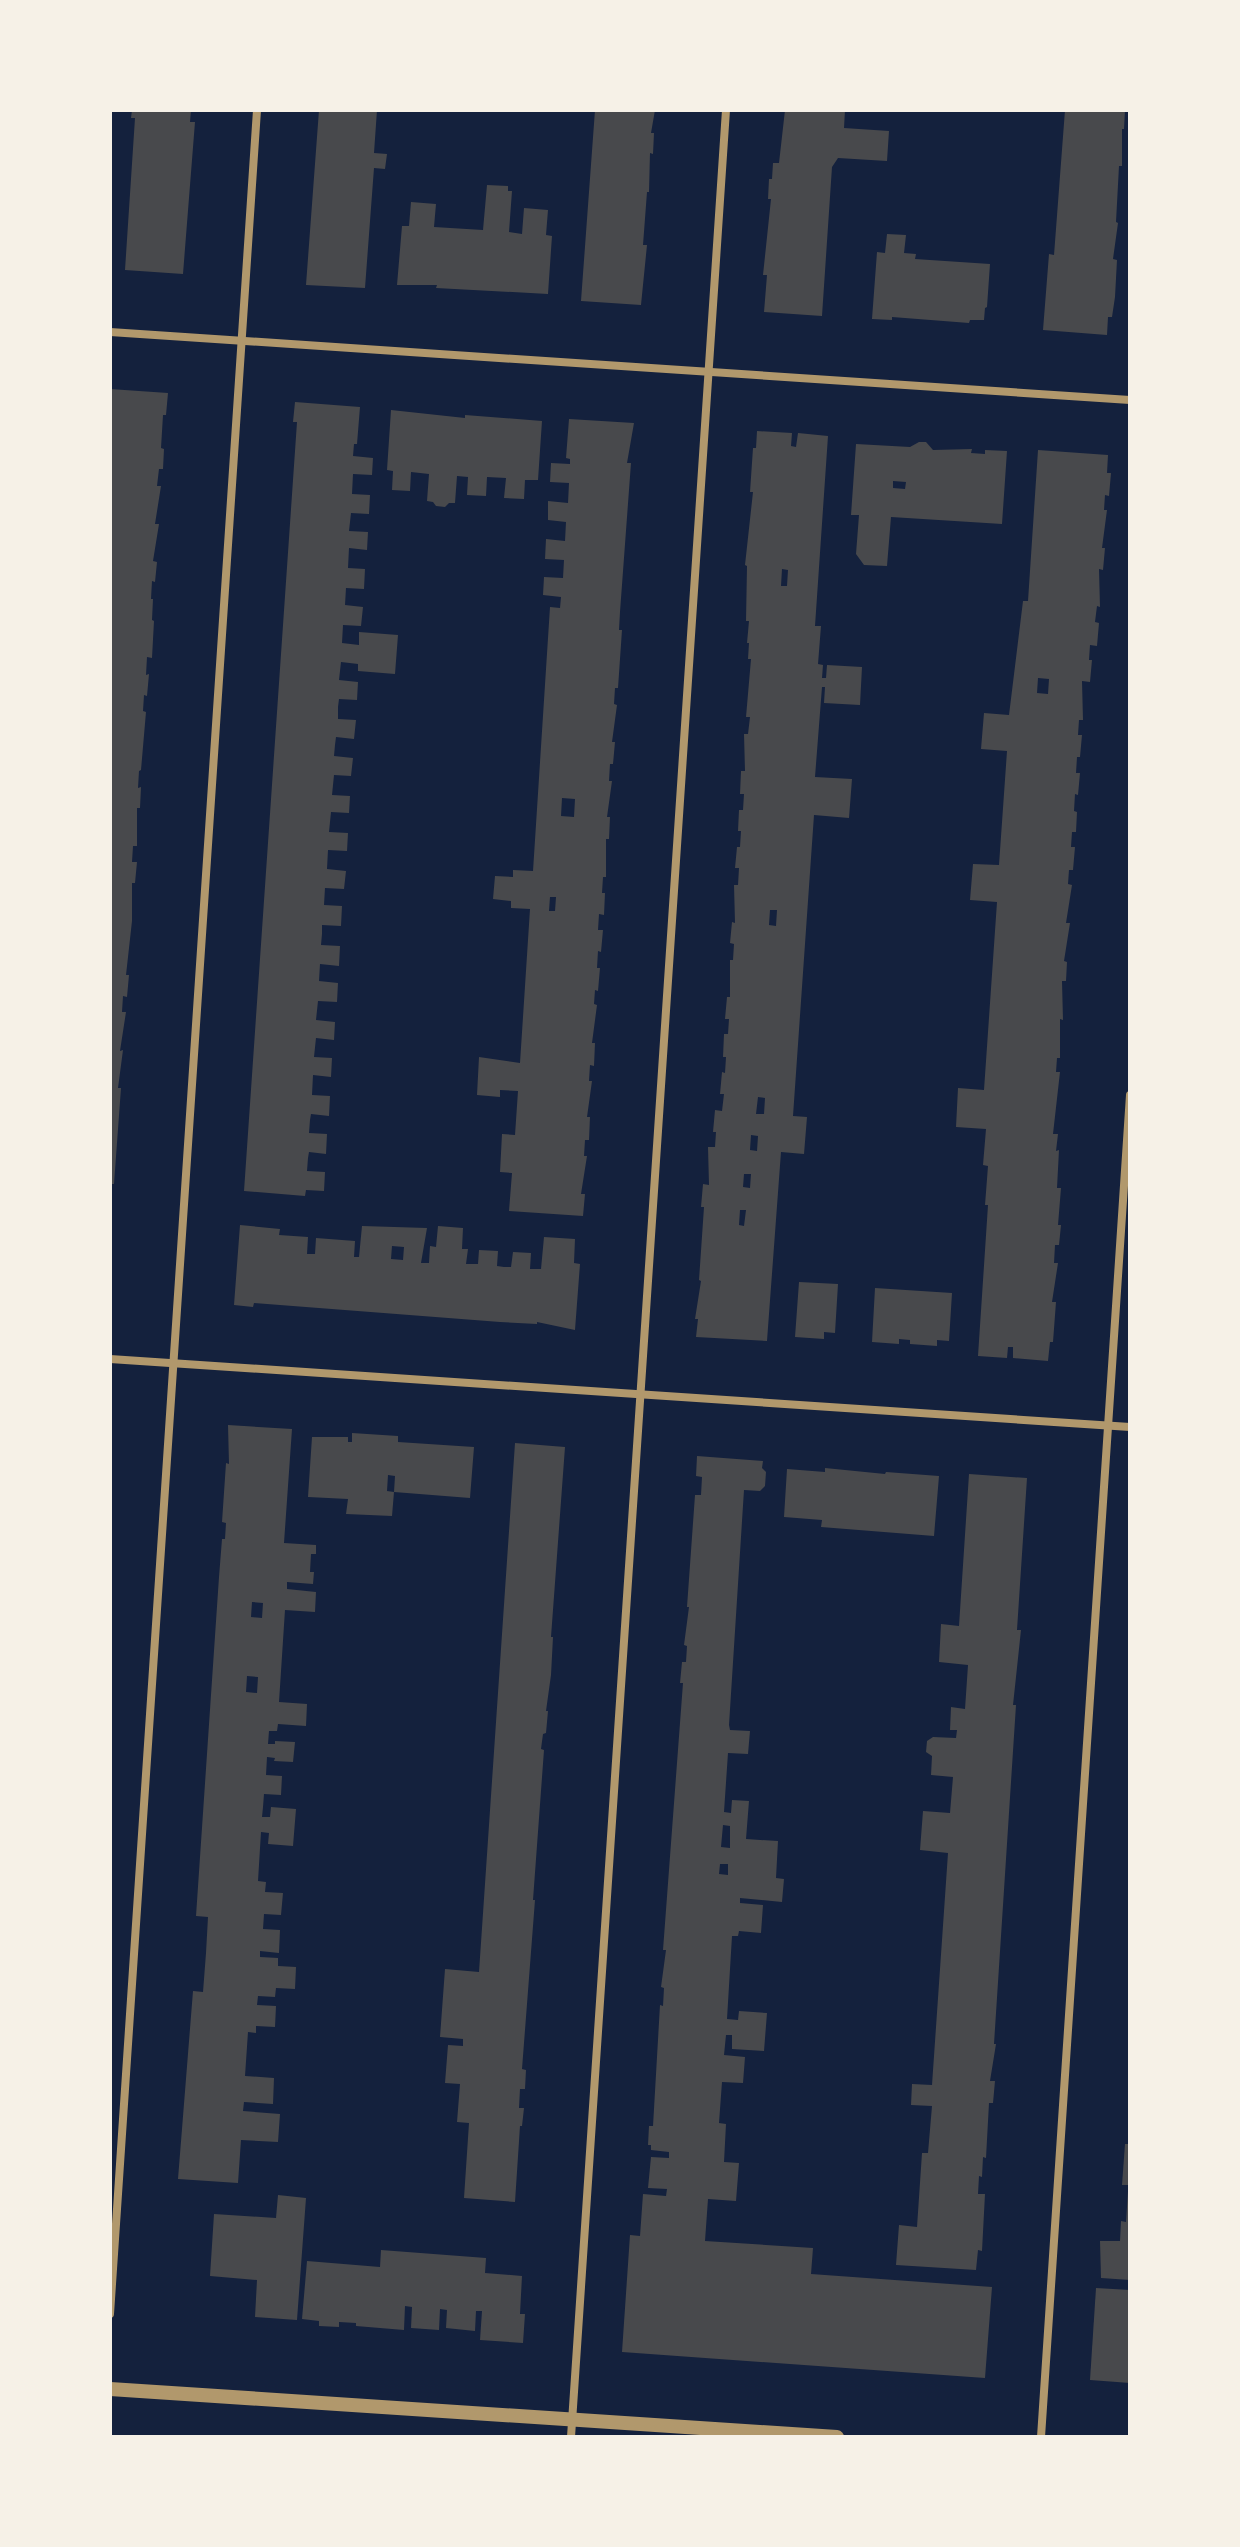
<svg xmlns="http://www.w3.org/2000/svg" width="1240" height="2547" font-family="'Times New Roman',serif">
<style>
.building{fill:#48494c;fill-rule:evenodd}
.lines{fill:none;stroke-linecap:round;stroke-linejoin:round}
.minor{stroke:#b1986c;stroke-width:8}
.tertiary{stroke:#b1986c;stroke-width:14}
</style>
<rect width="100%" height="100%" fill="#14213d"/>
<!-- building -->
<g class="building">
<path d="M132,110H191L190,122H195L183,274L125,270L135,118H131Z"/>
<path d="M319,110H377L374,153L387,154L385,169L374,168L365,288L306,285Z"/>
<path d="M595,110H655L651,133H654L653,154L650,153L649,192H647L643,245H647L641,305L581,301Z"/>
<path d="M785,110H845L844,128L889,131L887,161L838,158L832,167L822,316L764,312L767,275H763L771,199H768L769,179H772L773,163H779Z"/>
<path d="M1065,110H1125L1124,129H1122V166H1119L1116,222L1118,223L1113,259L1117,260L1115,297L1112,317H1108L1107,335L1043,330L1049,254L1054,255Z"/>
<path d="M487,185L508,186V191H512L509,232L522,234L524,208L548,210L546,235L552,236L548,294L436,288L437,285H397L402,226H409L411,202L436,204L434,227L483,230Z"/>
<path d="M887,234L906,235L904,253L916,254L915,259L990,264L987,307L985,308L984,320H970L969,323L892,317V320L872,319L877,252L885,253Z"/>
<path d="M110,389L168,393L166,415H163L161,448L164,449L163,469H159L157,486H161L155,524H159L153,561L157,562L155,582L152,581L151,599H153L152,620L154,621L152,658L147,657L146,675L149,674L147,696L144,695L143,711L146,712L141,770L139,771L138,788L141,787L140,808H137V846H133L132,862H137L135,883H132V921L126,975H129L127,997L123,996L122,1012H126L120,1051L123,1050L118,1088H121L114,1184H110Z"/>
<path d="M295,402L360,407L357,444H354L353,456L373,458L372,475L353,474L352,494L370,495L369,514L351,513L349,531L368,532L367,550L349,548L348,568L365,569L364,589L346,588L345,605L363,607L361,626L343,625L342,643L359,645V632L398,635L395,674L358,671V664L341,662L339,680L358,682L357,700L339,699L338,707V719L356,720L354,739L336,737L335,745L334,756L353,758L351,776L334,775L332,795L350,796L349,813L331,812L329,832L348,833L347,851L328,850L327,869L346,871L344,889L325,888L324,905L342,906L341,926L322,925V934L321,945L340,946L339,966L320,964L319,981L338,983L337,1002L318,1001L316,1020L335,1022L334,1040L316,1038L314,1057L332,1058L331,1077L313,1075L312,1095L330,1096L329,1116L311,1114L310,1120L309,1133L327,1134L326,1154L309,1152L308,1158L307,1171L325,1172L324,1191L306,1190L305,1196L244,1191L297,422H293Z"/>
<path d="M391,410L465,418V415L542,421L538,480H525L524,499L504,498L506,478L487,477L486,496L467,495L468,477L457,476L455,503H449L445,507L436,506L433,502L427,501L429,474L411,472L410,491L392,490L393,471L387,470Z"/>
<path d="M569,419L634,423L627,463H631L620,612L619,630H622L618,688H615L614,704L617,705L612,742H615L613,764H610L609,781H612L607,817H610L609,839H606V877H603L602,893H605L604,915L599,914L598,930H603L601,952L598,951L597,968H600L598,991L595,990L594,1004L597,1005L592,1043H595L594,1066L590,1065L589,1081H592L587,1117H590L589,1140H585L584,1156H587L581,1194H585L583,1216L509,1211L512,1173L500,1172L502,1134L515,1135L518,1091L500,1090V1097L477,1095L479,1057L520,1063L530,909L511,908V901L493,899L495,876L513,877V870L533,871L550,607L560,608L561,597L543,595L544,577L563,578L564,560L545,559L546,539L565,541L566,522L548,520V501L568,503L569,483L550,482L551,463L570,464V459L566,458ZM562,798L575,799L574,817L561,816ZM550,897H556L555,911H549Z"/>
<path d="M757,431L792,433L791,446L796,447L798,433L828,436L815,626H821L818,664L823,665L822,678H826L827,665L862,667L860,705L824,703L825,687H822L815,777L852,779L849,818L814,815L793,1116L807,1117L804,1154L781,1152L767,1341L696,1337L698,1319H695L701,1281L699,1280L704,1207H701L703,1184L709,1185L708,1147H715L716,1132H713L715,1110L722,1111L724,1094H720L722,1072L725,1073L726,1057H723L724,1034H728L729,1019H725L727,997H730V960H733L734,944L730,943L732,922L735,923L734,885H738L739,868H735L737,847H740L741,831H738L739,810H743L744,794H740L741,771H745L744,734H748L750,717H746L751,659H748L749,643H747L749,621H746L747,566L745,565L753,492H750L753,448H756ZM782,569L788,570L787,586H781ZM770,910H777L776,926L769,925ZM758,1097L765,1098L764,1114H756ZM751,1135L758,1136L757,1151L750,1150ZM744,1174H751L750,1188L743,1187ZM740,1210H746L744,1226L739,1225Z"/>
<path d="M919,442H926L933,450L972,449L971,453L985,454V450L1007,451L1002,524L891,517L887,566L864,565L856,554L859,515H851L856,444L910,447ZM893,481L906,482L905,489L893,488Z"/>
<path d="M1038,450L1108,455L1107,473H1111L1109,496L1105,495L1104,510H1107L1102,548H1105L1103,570L1099,569L1100,607L1097,606L1095,622L1099,623L1097,646L1090,645L1089,660H1092L1090,682L1082,681L1083,720H1079L1078,735H1082L1080,757H1077L1076,773H1080L1078,795L1075,794L1074,811L1077,812L1076,832H1072L1071,847H1075L1073,870H1069L1068,884L1072,885L1066,923H1070L1064,961L1067,962L1066,981H1062L1063,1020L1060,1019V1058H1057L1056,1072H1060L1053,1134H1058L1056,1151L1059,1150L1057,1188H1061L1058,1225H1061L1059,1245H1055L1054,1263H1058L1052,1302H1056L1053,1342H1050L1048,1361L1013,1358V1347H1008L1007,1358L978,1356L988,1205H985L988,1166L983,1165L986,1129L956,1127L958,1088L984,1090L997,902L970,900L973,864L999,865L1007,751L981,749L984,713L1009,715L1023,601H1028ZM1038,678L1049,679L1048,694L1037,693Z"/>
<path d="M240,1225L280,1229L279,1235L308,1237L307,1254H315L316,1238L355,1241L354,1257H359L362,1226L427,1228L421,1263H429L430,1246L436,1247L438,1226L463,1228L462,1249H468L466,1264H478L479,1250L498,1251L497,1266L504,1267H511L513,1252L531,1253L530,1269H541L544,1237L575,1239L574,1263L580,1264L575,1330L537,1322V1324L500,1322L254,1303L253,1307L234,1305ZM392,1246L404,1247L403,1260L391,1259Z"/>
<path d="M799,1282L838,1284L835,1333L824,1332V1339L795,1337Z"/>
<path d="M875,1288L952,1293L949,1341L937,1340V1346L910,1344V1340L899,1339V1344L872,1342Z"/>
<path d="M228,1425L292,1429L284,1543L316,1545V1554H311L310,1572H314L313,1584L287,1582V1589L316,1592L315,1612L285,1610L279,1702L307,1704L306,1726L278,1724L277,1731H269L268,1744H275V1741L295,1742L293,1762L274,1761L275,1758L267,1757L266,1775L282,1776L281,1795L264,1794L263,1807L262,1817H270L271,1807L296,1809L293,1846L268,1844L269,1833L261,1832L258,1881L266,1882L265,1892L283,1893L281,1915L264,1914L263,1929L280,1930L279,1953L260,1951V1957L278,1958V1966L296,1967L295,1989L276,1988L275,1997L258,1996L257,2005L276,2006L275,2027L256,2026V2033L248,2032L245,2076L274,2078L273,2104L244,2102L243,2111L280,2114L278,2142L241,2140L238,2183L178,2179L193,1991L203,1992L206,1953L208,1917L196,1916L219,1577L222,1539H225L226,1523L222,1522L226,1463L229,1464ZM252,1602L263,1603L262,1618L251,1617ZM247,1676L258,1677L257,1693L246,1692Z"/>
<path d="M352,1433L398,1436V1442L474,1447L470,1498L394,1492L392,1516L346,1514L348,1499L308,1497L312,1437H348V1442H352ZM388,1475L395,1476L394,1492L387,1491Z"/>
<path d="M515,1443L565,1447L551,1637H553L551,1675L546,1711H548L546,1733L543,1734L541,1749L544,1750L533,1900H535L522,2069L526,2070L525,2089H520L519,2108H524L522,2126H520L515,2202L464,2198L469,2123L457,2122L460,2084L445,2083L448,2045L463,2046V2039L440,2037L445,1969L479,1972Z"/>
<path d="M697,1456L763,1461L762,1468L766,1472L765,1486L760,1491L744,1490L729,1725L730,1730L750,1731L748,1754L728,1753L724,1812L731,1813L732,1800L749,1801L746,1839L778,1841L776,1878L784,1879L782,1902L740,1898V1903L763,1905L761,1933L739,1931L738,1936H732L727,2019L738,2020L739,2011L767,2013L764,2051L732,2049V2035H726L724,2055L745,2057L743,2083L722,2082L719,2123L726,2124L724,2162L739,2163L736,2201L708,2199L705,2241L813,2248L811,2274L992,2287L985,2378L622,2352L630,2235L640,2236L643,2194L666,2196L667,2189L648,2188L651,2157L669,2158V2152L651,2150V2145H648L649,2126H653L660,2005L663,2006L664,1988L661,1987L666,1950H663L683,1683H680L682,1662H686L687,1646L684,1645L689,1607H687L695,1495H701L702,1477L696,1476ZM723,1825L730,1826V1848L721,1847ZM720,1864H728V1875L719,1874Z"/>
<path d="M825,1468L885,1474L886,1472L939,1476L934,1536L821,1527L822,1520L784,1517L787,1469L825,1472Z"/>
<path d="M969,1474L1027,1478L1017,1630H1021L1013,1705H1016L994,2044H996L990,2081H995L993,2103H989L986,2158L983,2157L982,2177L979,2176L978,2194H985L982,2251L978,2250L976,2270L896,2265L899,2225L917,2227L922,2153H928L932,2106L911,2105L912,2084L932,2085L948,1853L920,1850L923,1811L950,1813L953,1777L931,1775L932,1756L926,1752L927,1741L933,1737L956,1738L957,1730H950L951,1707L965,1709L968,1665L939,1662L941,1624L959,1626Z"/>
<path d="M1125,2144H1130V2185H1122Z"/>
<path d="M1128,2191H1130V2280L1101,2278L1100,2241H1120L1121,2221L1126,2222Z"/>
<path d="M278,2195L306,2198L297,2320L255,2317L257,2280L210,2276L214,2214L276,2218Z"/>
<path d="M381,2250L486,2258L485,2273L522,2276L520,2314H525L523,2343L480,2340L482,2311H476L475,2331L446,2328L447,2310L440,2309L439,2330L411,2328L412,2307L405,2306L404,2330L356,2326V2323L339,2322V2327L319,2326V2321L302,2319L307,2261L380,2267Z"/>
<path d="M1096,2288L1130,2290V2383L1090,2380Z"/>
</g>
<g class="lines">
<!-- minor -->
<g class="minor">
<path d="M110,332L1130,400"/>
<path d="M110,1359L1130,1427"/>
<path d="M110,2314L257,110"/>
<path d="M571,2437L726,110"/>
<path d="M1041,2437L1130,1095"/>
</g>
<!-- tertiary -->
<path class="tertiary" d="M110,2389L837,2437"/>
</g>
<!-- border -->
<rect width="1240" height="2547" fill="none" stroke="#f6f1e7" stroke-width="224"/>
</svg>
